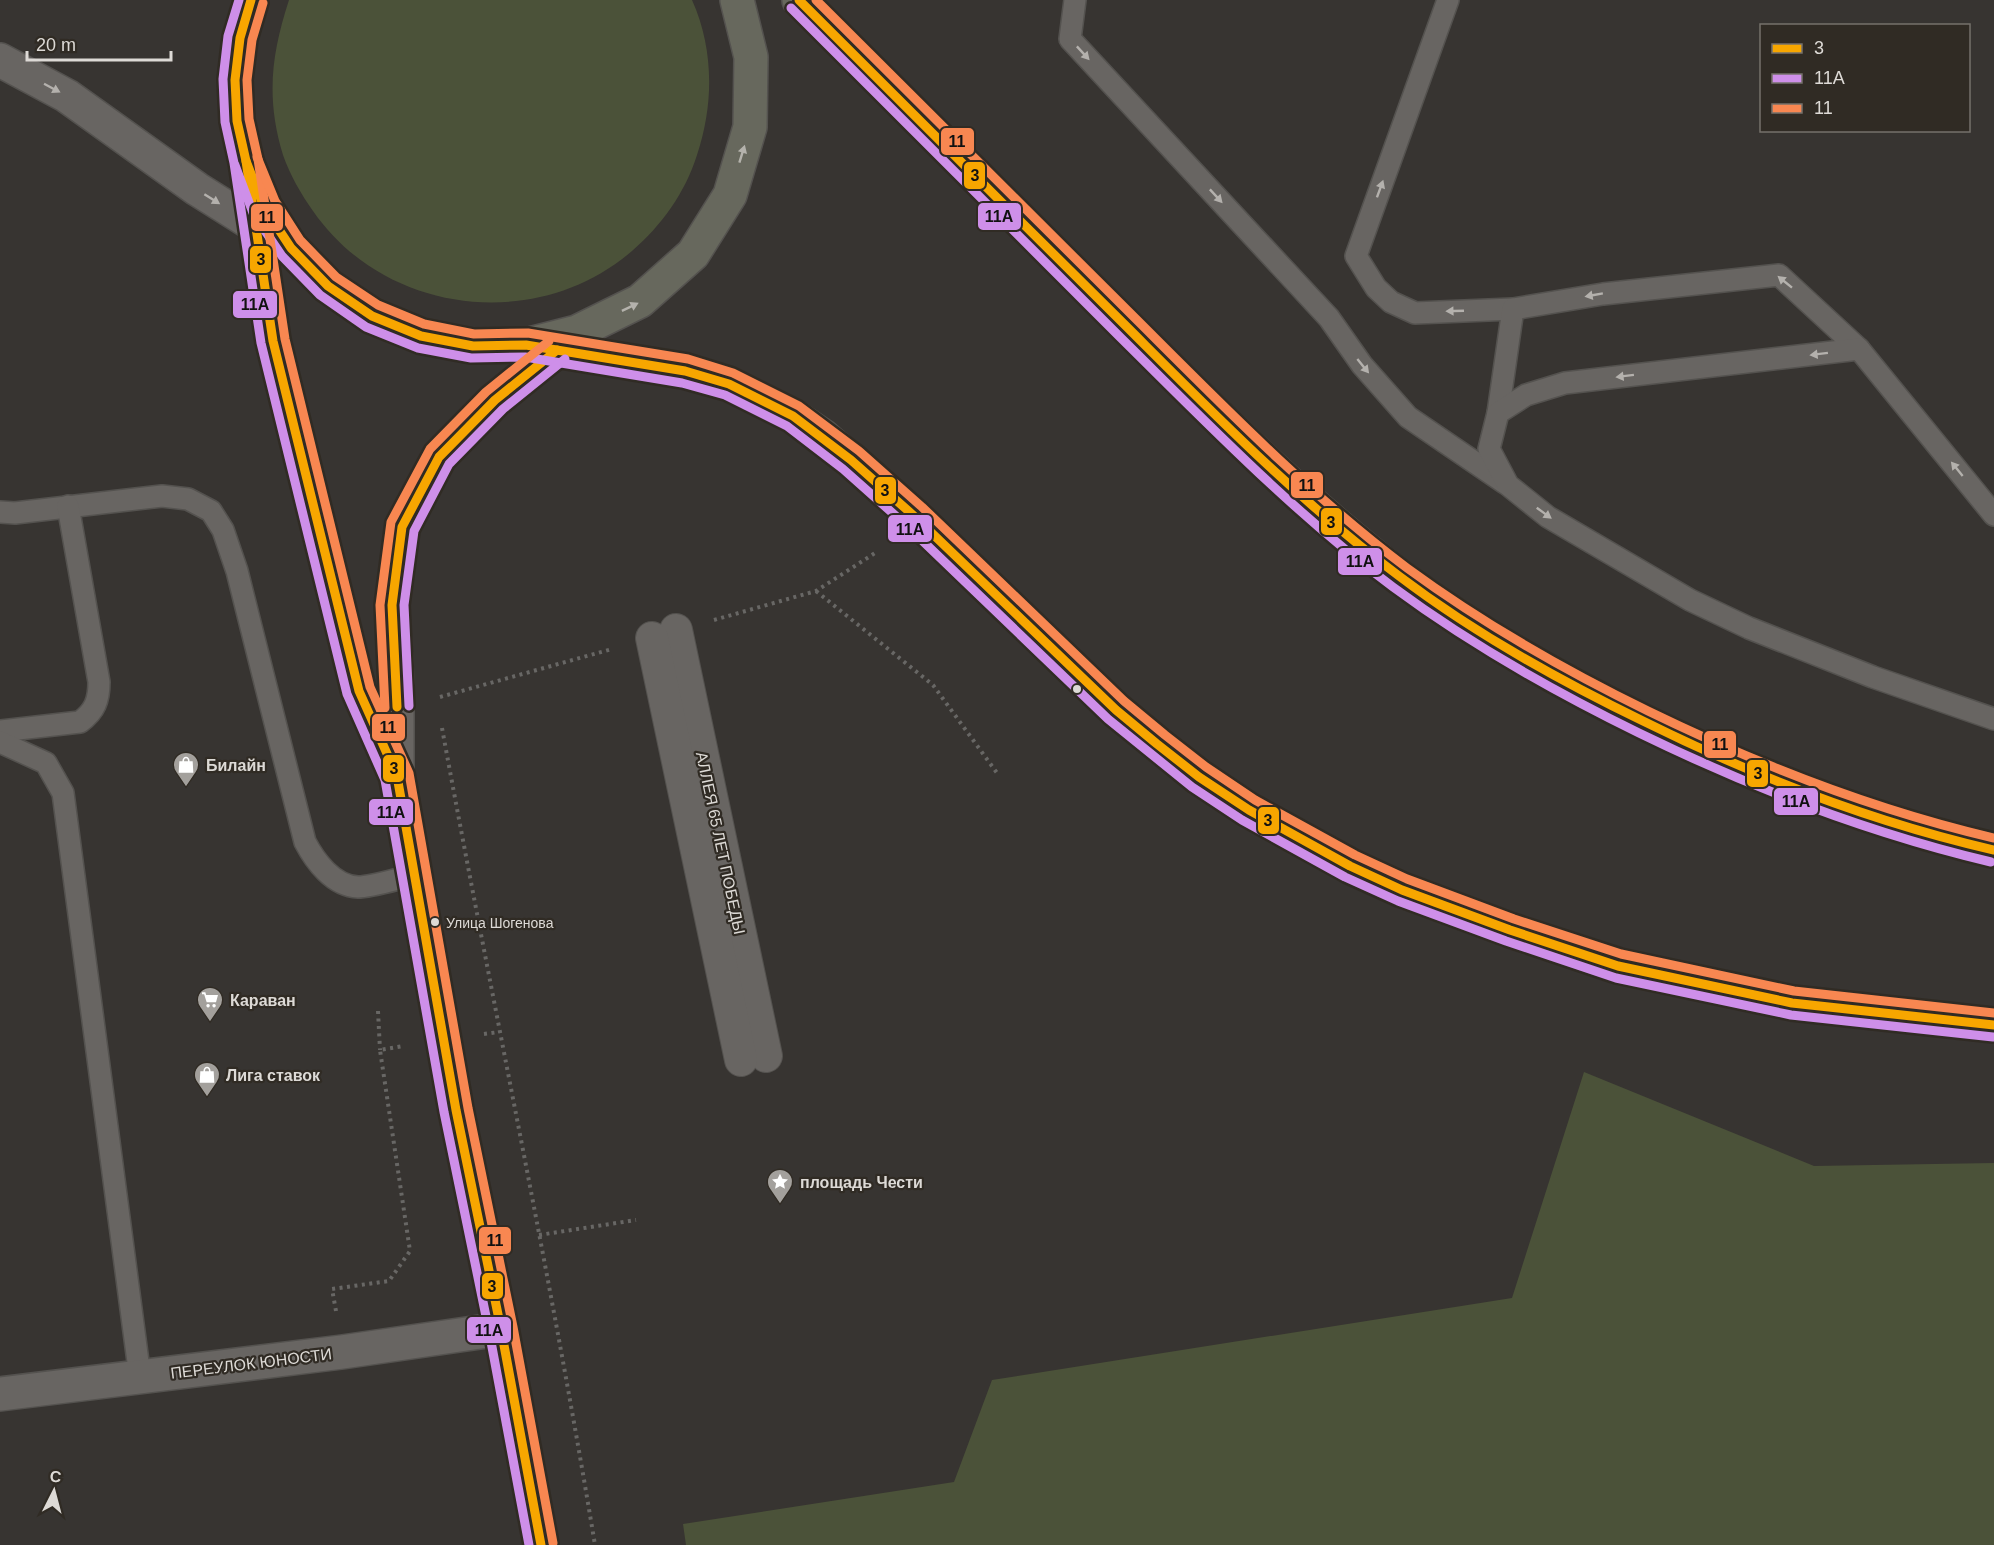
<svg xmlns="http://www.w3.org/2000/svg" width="1994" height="1545" font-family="Helvetica,sans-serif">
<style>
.green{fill:#4b5239}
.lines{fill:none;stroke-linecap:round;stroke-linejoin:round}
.service-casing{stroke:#54524f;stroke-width:24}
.pedestrian-casing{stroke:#54524f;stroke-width:34}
.minor-casing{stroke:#54524f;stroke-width:36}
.tertiary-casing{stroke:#54524f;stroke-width:36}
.secondary-casing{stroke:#54524f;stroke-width:36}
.primary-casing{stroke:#54524f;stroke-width:36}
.path{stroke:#686765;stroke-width:4;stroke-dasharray:3 4.5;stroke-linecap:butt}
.service{stroke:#686562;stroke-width:21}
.pedestrian{stroke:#686562;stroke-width:32}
.minor{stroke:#686562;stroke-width:33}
.tertiary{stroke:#686562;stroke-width:33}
.secondary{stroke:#686562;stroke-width:33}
.primary{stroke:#67685d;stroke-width:33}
.bus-1-casing{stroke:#302b24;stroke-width:14}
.bus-2-casing{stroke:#302b24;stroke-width:14}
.bus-3-casing{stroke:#302b24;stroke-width:14}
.bus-1{stroke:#f7a600;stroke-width:9}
.bus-2{stroke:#ce8fe9;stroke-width:9}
.bus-3{stroke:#f88751;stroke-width:9}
.oneway{fill:#b4b1ad}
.oneway2{fill:#b4b2ac}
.bus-dot{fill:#dddad6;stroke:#302b24;stroke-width:2}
.labels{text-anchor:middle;stroke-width:4.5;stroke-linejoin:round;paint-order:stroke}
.bus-label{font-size:14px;fill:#dddad6;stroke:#302b24;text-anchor:start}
.poi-label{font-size:16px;font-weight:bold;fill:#dddad6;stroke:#302b24;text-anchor:start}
.street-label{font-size:16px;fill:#dddad6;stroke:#302b24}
.line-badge{stroke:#302b24;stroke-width:2}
.pale-badge-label{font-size:16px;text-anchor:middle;font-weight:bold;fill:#111}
</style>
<rect width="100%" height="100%" fill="#373431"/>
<!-- green -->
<g class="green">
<path d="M289,0H692C714,49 714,104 697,155C685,193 662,225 632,251C537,333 385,315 313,211C301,194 290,175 283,155C266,99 271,55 289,0Z"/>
<path d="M1584,1072L1814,1166L1994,1163V1545H686L683,1524L954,1482L992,1380L1512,1298Z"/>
</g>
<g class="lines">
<defs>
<g id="service">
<path d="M1075,0L1070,39L1329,318L1362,365L1408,417L1505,483"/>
<path d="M1448,0L1356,256L1376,288L1391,302L1415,313L1513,309"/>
<path d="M1498,413L1513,309L1603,294L1779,275L1859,349"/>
<path d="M0,512L15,513L162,496L188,499L211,511L223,530L237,571L305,842C315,861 333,886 358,887C372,887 400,878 415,875"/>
<path d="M1994,515L1859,349L1565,383L1526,395L1498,413L1489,449L1508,485L1548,517L1690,600L1749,628L1873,677L1994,719"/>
<path d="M0,731L80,722C95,711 99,700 99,682L68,506"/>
<path d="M0,742L46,763L63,793L140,1377"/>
</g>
<g id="pedestrian">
<path d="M676,630L766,1056"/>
<path d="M652,638L741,1060"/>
</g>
<path id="minor" d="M0,1394L342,1352L501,1329"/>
<g id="tertiary">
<path d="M252,204L273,341L359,691L393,766"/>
<path d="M541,1545L501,1329L456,1110L397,776V683L392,605L402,527L439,457L495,400L574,335"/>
</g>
<path id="secondary" d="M0,60L67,96L197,189L291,248"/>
<g id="primary">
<path d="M251,0L240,38L235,80L237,121L246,161L264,207L291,248L328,286L372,316L421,336L473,346L526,345L577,332L640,301L693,254L730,195L750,127L751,57L737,0"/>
<path d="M799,0C912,113 1025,226 1139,339C1208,407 1277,476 1352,538C1372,554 1390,571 1411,585C1500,649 1598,702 1697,747C1793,791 1891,828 1994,850"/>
<path d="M526,345L685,371L729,384L793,416L824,437L914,516L1116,710L1157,744L1199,777L1249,810L1350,866L1402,890L1510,930L1618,966L1792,1003L1994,1025"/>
</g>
</defs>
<!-- service casing -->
<use href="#service" class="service-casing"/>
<!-- pedestrian casing -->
<use href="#pedestrian" class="pedestrian-casing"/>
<!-- minor casing -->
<use href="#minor" class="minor-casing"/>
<!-- tertiary casing -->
<use href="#tertiary" class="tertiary-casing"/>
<!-- secondary casing -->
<use href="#secondary" class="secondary-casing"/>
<!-- primary casing -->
<use href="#primary" class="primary-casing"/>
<!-- path -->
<g class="path">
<path d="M816,591L933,685L997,773"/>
<path d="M714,620L816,591L875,553"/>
<path d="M440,697L612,649"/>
<path d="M442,728C492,1001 550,1272 595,1545"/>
<path d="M378,1011L380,1050"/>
<path d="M484,1034L499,1032"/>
<path d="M539,1235L636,1220"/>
<path d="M336,1311L332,1289L389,1281L410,1251L380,1050L404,1046"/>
</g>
<!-- service -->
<use href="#service" class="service"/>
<!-- pedestrian -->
<use href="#pedestrian" class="pedestrian"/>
<!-- minor -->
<use href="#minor" class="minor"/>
<!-- tertiary -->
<use href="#tertiary" class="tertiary"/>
<!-- secondary -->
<use href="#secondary" class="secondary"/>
<!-- primary -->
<use href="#primary" class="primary"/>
<defs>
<g id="bus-1">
<path d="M251,0L240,38L235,80L237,121L246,161L273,341L359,691L397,776L456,1110L501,1329L541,1545"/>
<path d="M799,0C909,110 1018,219 1128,328C1214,414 1301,503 1399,576C1474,633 1558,680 1643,721C1756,777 1872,822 1994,850"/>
<path d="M246,161L264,207L291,248L328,286L372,316L421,336L473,346L526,345L685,371L729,384L793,416L851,460L914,516L1116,710L1157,744L1199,777L1249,810L1350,866L1402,890L1510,930L1618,966L1792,1003L1994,1025"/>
<path d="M397,707L392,605L402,527L439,457L495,400L557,350"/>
</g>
<g id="bus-2">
<path d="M239,0L228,36L223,79L225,122L234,163L261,343L347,694L385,780L444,1112L489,1331L529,1545"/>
<path d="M791,8C901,118 1011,228 1121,338C1208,424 1295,514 1393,587C1470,644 1553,691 1639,733C1752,788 1868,833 1991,862"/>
<path d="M235,165L253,213L282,256L320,295L366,327L418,348L471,358L525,357L682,383L725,395L787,426L843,469L906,525L1108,719L1192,787L1242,820L1345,877L1398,901L1506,941L1616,978L1791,1015L1993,1037"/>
<path d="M409,706L404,605L414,531L449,464L503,409L565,359"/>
</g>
<g id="bus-3">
<path d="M816,0C924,108 1032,216 1140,323C1225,408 1311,496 1407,568C1482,623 1564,670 1648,711C1759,765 1874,810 1994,838"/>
<path d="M263,3L252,40L247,80L249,119L258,159L285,339L370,687L409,773L468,1108L513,1327L553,1543"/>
<path d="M257,157L275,201L300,240L336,277L378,305L424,324L474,334L528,333L688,359L733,373L799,406L859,451L922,507L1124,701L1165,735L1206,767L1255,800L1355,855L1407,879L1514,919L1621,954L1794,991L1994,1013"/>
<path d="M385,708L380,605L391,522L430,449L486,392L549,341"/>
</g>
</defs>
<!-- bus-1 casing -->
<use href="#bus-1" class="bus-1-casing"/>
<!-- bus-2 casing -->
<use href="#bus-2" class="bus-2-casing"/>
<!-- bus-3 casing -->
<use href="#bus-3" class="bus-3-casing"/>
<!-- bus-1 -->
<use href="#bus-1" class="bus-1"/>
<!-- bus-2 -->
<use href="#bus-2" class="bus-2"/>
<!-- bus-3 -->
<use href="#bus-3" class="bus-3"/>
</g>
<!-- one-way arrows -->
<defs><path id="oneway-solid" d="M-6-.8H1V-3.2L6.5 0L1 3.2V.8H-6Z" transform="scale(1.5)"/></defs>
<g class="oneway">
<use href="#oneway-solid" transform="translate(1083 53) rotate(47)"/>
<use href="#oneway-solid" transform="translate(52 88) rotate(28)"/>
<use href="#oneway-solid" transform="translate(1380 189) rotate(-70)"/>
<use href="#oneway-solid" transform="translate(1216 196) rotate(47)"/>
<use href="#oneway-solid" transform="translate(212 199) rotate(32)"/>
<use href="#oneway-solid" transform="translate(1785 282) rotate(-141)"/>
<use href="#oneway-solid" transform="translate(1594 295) rotate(170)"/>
<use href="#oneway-solid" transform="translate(1455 311) rotate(178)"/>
<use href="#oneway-solid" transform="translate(1819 354) rotate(173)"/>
<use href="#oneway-solid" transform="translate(1363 366) rotate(51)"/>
<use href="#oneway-solid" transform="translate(1625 376) rotate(173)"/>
<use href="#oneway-solid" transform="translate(1957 469) rotate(-129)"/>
<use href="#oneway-solid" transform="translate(1544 513) rotate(36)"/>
</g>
<g class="oneway2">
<use href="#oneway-solid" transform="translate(742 154) rotate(-73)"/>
<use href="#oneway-solid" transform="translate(630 307) rotate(-26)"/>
</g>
<!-- icons -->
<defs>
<symbol id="shop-pin" viewBox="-11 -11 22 30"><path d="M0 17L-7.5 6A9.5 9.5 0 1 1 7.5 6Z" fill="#a3a09c" stroke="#302b24"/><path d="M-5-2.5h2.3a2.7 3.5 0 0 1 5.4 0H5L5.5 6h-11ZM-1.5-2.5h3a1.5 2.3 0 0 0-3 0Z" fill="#fff"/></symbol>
<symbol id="supermarket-pin" viewBox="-11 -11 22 30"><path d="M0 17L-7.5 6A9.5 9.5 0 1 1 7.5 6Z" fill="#a3a09c" stroke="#302b24"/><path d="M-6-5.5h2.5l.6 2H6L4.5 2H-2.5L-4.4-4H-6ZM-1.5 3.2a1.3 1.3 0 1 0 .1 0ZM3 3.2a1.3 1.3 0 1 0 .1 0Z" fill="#fff"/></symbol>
<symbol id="sight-pin" viewBox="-11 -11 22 30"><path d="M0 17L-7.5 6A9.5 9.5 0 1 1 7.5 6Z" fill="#a3a09c" stroke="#302b24"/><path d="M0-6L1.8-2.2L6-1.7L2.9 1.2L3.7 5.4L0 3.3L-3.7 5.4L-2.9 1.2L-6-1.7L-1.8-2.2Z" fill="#fff"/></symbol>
</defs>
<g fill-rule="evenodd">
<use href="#shop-pin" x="171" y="750" width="30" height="40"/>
<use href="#supermarket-pin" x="195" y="985" width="30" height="40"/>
<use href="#shop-pin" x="192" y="1060" width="30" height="40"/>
<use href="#sight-pin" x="765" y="1167" width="30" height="40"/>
</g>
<!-- markers -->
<g class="bus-dot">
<circle cx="1077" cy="689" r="5"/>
<circle cx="435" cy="922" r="5"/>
</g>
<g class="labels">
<!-- bus labels -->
<g class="bus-label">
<text x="446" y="928">Улица Шогенова</text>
</g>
<!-- poi labels -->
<g class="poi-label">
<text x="206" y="771">Билайн</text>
<text x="230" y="1006">Караван</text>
<text x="226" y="1081">Лига ставок</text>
<text x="800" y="1188">площадь Чести</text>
</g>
<!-- street labels -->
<g class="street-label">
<text transform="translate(721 843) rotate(78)" y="6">АЛЛЕЯ 65 ЛЕТ ПОБЕДЫ</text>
<text transform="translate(251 1363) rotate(-7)" y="6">ПЕРЕУЛОК ЮНОСТИ</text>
</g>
</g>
<g class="line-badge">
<rect x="940" y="127" width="35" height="29" rx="6" fill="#f88751"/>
<rect x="963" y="161" width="23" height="29" rx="6" fill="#f7a600"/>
<rect x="977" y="202" width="45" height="29" rx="6" fill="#ce8fe9"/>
<rect x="250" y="203" width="34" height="29" rx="6" fill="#f88751"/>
<rect x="249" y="245" width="23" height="29" rx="6" fill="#f7a600"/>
<rect x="232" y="290" width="46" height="29" rx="6" fill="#ce8fe9"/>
<rect x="1290" y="471" width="34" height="28" rx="6" fill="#f88751"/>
<rect x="874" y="476" width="23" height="29" rx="6" fill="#f7a600"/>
<rect x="1320" y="507" width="23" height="29" rx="6" fill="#f7a600"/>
<rect x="887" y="514" width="46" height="29" rx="6" fill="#ce8fe9"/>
<rect x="1337" y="547" width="46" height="29" rx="6" fill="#ce8fe9"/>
<rect x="371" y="713" width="35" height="29" rx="6" fill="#f88751"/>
<rect x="1703" y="730" width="34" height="29" rx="6" fill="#f88751"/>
<rect x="382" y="754" width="23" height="29" rx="6" fill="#f7a600"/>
<rect x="1746" y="759" width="23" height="29" rx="6" fill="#f7a600"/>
<rect x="1773" y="787" width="46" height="29" rx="6" fill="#ce8fe9"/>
<rect x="368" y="798" width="46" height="28" rx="6" fill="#ce8fe9"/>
<rect x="1257" y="806" width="23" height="29" rx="6" fill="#f7a600"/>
<rect x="478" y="1226" width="34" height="29" rx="6" fill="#f88751"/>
<rect x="481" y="1272" width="23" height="28" rx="6" fill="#f7a600"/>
<rect x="466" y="1316" width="46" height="28" rx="6" fill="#ce8fe9"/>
</g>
<g class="pale-badge-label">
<text x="957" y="147">11</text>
<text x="975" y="181">3</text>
<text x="999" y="222">11А</text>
<text x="267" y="223">11</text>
<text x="261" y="265">3</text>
<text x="255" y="310">11А</text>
<text x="1307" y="491">11</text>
<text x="885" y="496">3</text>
<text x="1331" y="528">3</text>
<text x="910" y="535">11А</text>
<text x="1360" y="567">11А</text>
<text x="388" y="733">11</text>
<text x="1720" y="750">11</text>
<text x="394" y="774">3</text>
<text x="1758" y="779">3</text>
<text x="1796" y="807">11А</text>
<text x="391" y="818">11А</text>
<text x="1268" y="826">3</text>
<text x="495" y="1246">11</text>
<text x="492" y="1292">3</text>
<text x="489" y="1336">11А</text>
</g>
<!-- legend -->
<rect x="1760" y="24" width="210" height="108" fill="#302b24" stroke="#75716b" stroke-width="1.5"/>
<rect x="1772" y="44" width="30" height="9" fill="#f7a600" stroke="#75716b" stroke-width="1.5"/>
<text x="1814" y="54" font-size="18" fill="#dddad6">3</text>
<rect x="1772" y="74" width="30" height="9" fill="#ce8fe9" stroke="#75716b" stroke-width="1.5"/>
<text x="1814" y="84" font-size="18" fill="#dddad6">11А</text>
<rect x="1772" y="104" width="30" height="9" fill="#f88751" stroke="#75716b" stroke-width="1.5"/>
<text x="1814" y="114" font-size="18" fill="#dddad6">11</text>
<!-- north arrow -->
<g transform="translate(54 1491) rotate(6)" stroke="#302b24" stroke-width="4.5" paint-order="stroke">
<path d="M0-4.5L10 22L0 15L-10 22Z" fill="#dddad6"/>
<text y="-9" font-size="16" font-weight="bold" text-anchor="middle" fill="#dddad6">С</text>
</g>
<!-- scale -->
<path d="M27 51v9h144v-9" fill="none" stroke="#dddad6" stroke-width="3"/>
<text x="36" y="51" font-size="18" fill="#dddad6" stroke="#302b24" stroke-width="4.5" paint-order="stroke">20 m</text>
</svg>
